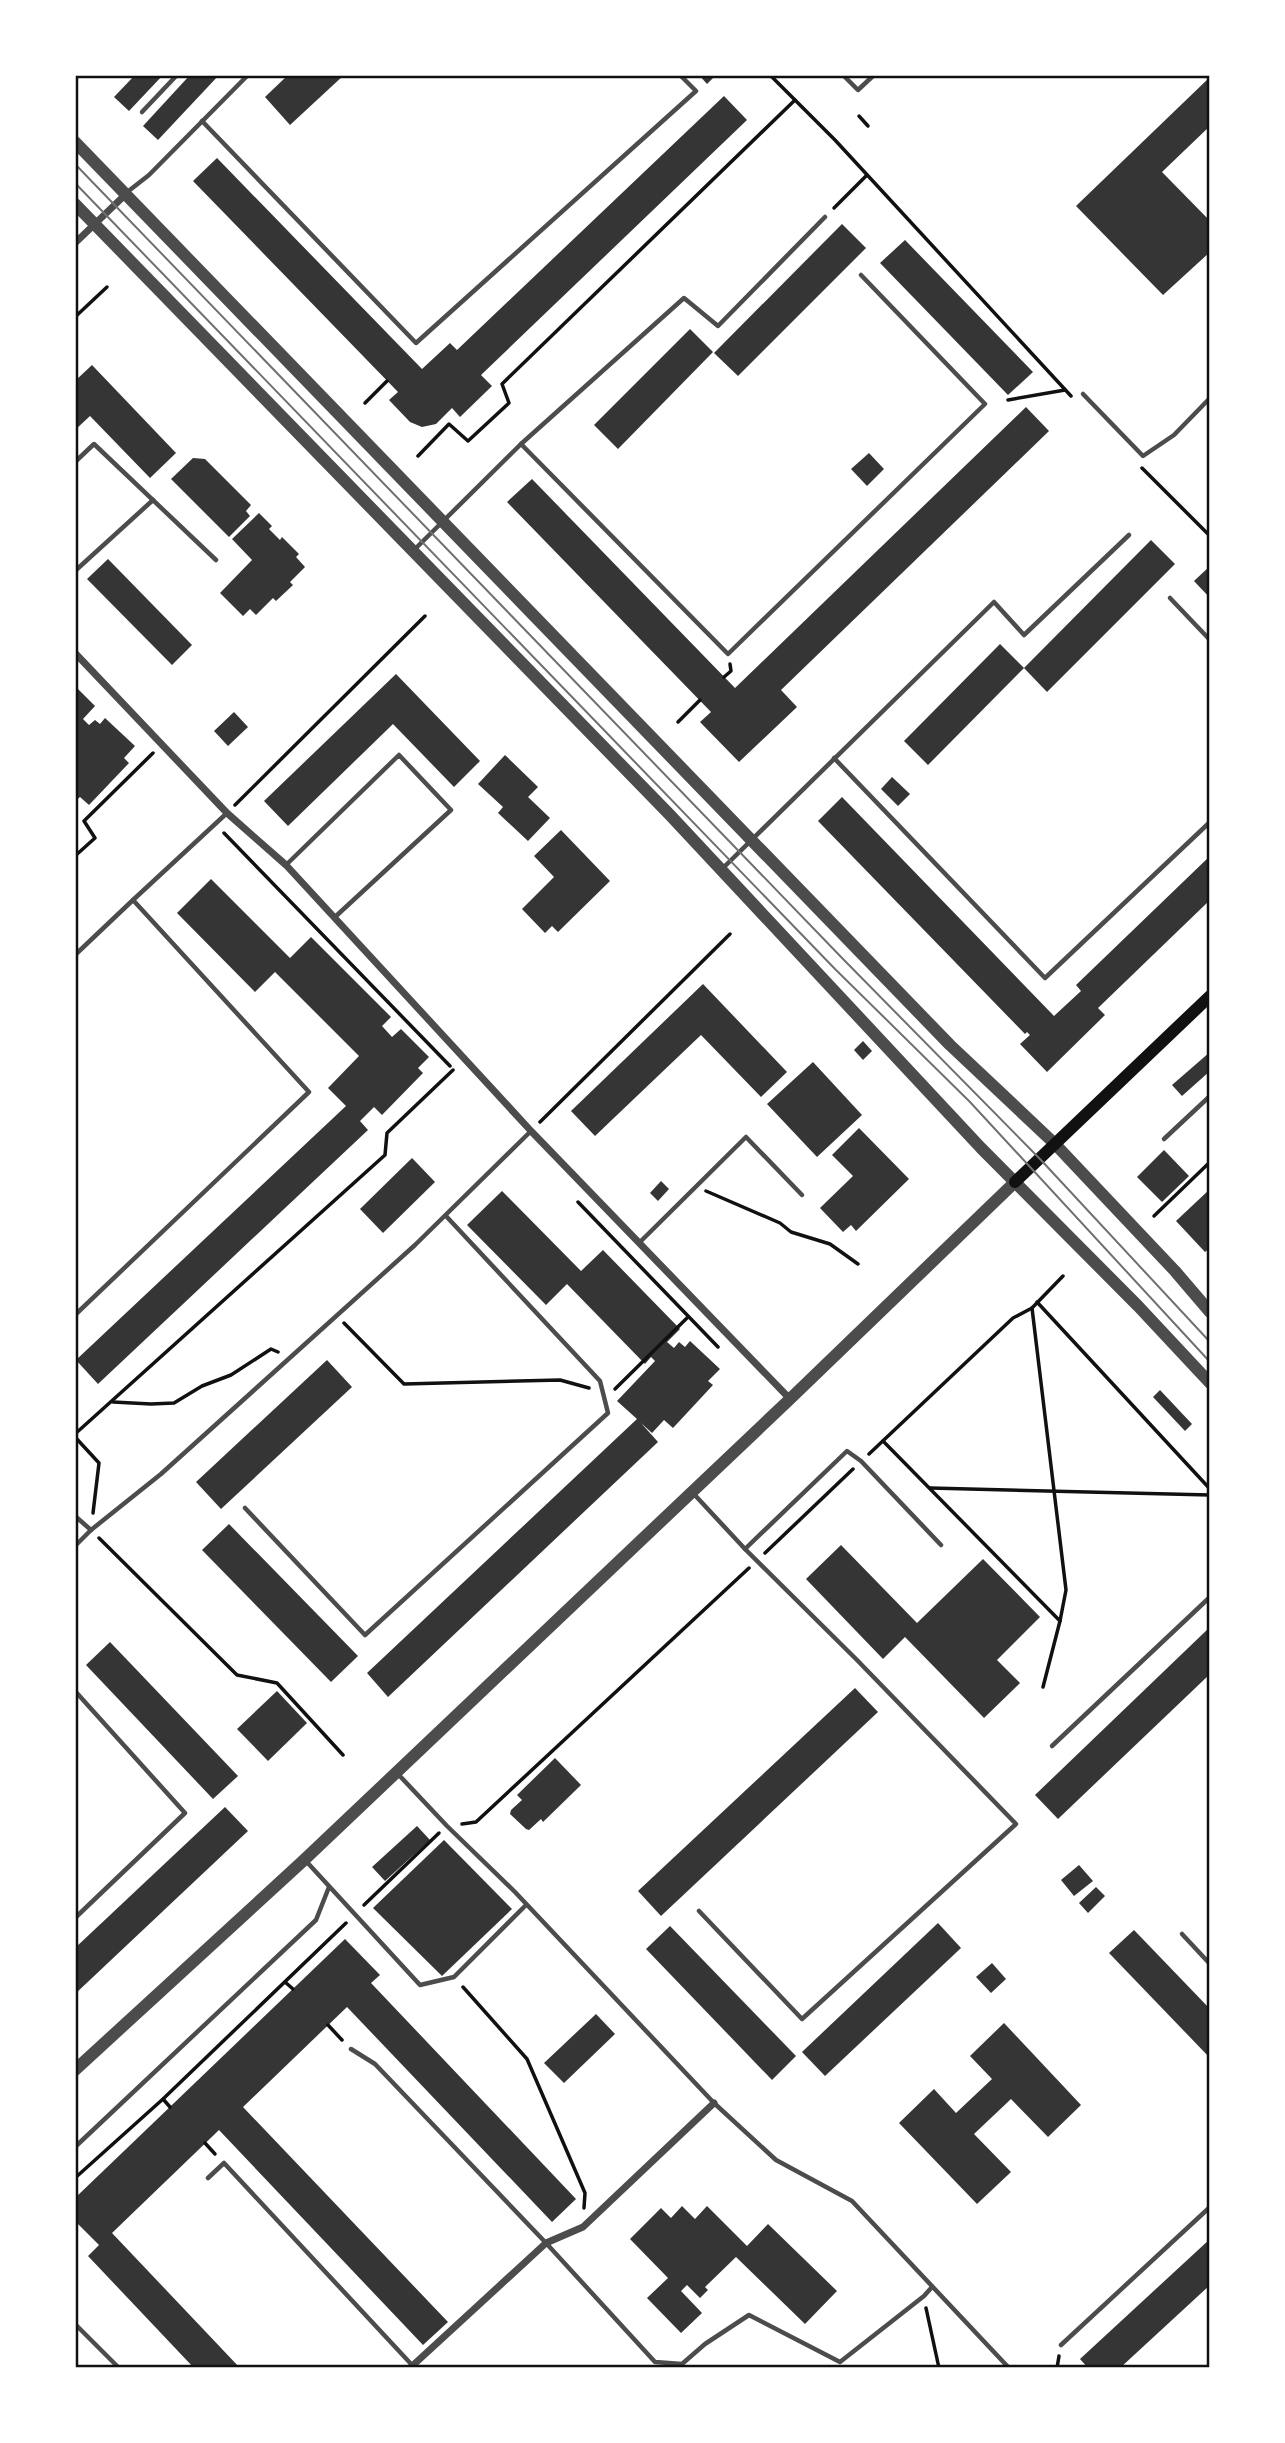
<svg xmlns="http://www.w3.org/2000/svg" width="1285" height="2443" font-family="Lato,sans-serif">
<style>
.building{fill:#353535}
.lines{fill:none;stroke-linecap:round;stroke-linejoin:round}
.path{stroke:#111;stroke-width:3.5}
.service{stroke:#4c4c4c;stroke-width:4.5}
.minor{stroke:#4c4c4c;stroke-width:7}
.tertiary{stroke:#4c4c4c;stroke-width:12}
.secondary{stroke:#111;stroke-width:12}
.tram{stroke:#707070;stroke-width:2}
.neatline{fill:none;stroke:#111;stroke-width:2.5}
</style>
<rect width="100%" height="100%" fill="#fff"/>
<!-- building -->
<g class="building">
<path d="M135,75H163L129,111L114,97Z"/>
<path d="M190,75H219L158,140L143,126Z"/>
<path d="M288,75H344L290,125L265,97Z"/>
<path d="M699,75H716L707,84Z"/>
<path d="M1210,77V126L1162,172L1210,221V252L1163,295L1076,206Z"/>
<path d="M724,96L747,120L481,375L492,386L460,417L452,408L436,424L422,427L410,422L389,400L398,392L193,181L217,158L422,369L450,343L457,350Z"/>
<path d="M842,224L866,248L738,376L714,353Z"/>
<path d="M905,240L1033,372L1008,395L880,263Z"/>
<path d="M690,329L713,352L618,449L594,425Z"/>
<path d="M92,365L176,453L150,478L90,416L75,430V381Z"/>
<path d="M1026,407L1049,431L781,690L797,707L739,762L700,722L711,712L507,502L532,479L735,688Z"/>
<path d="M869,453L884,469L867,486L851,469Z"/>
<path d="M193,458L205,459L251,505L246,511L250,516L229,537L171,479Z"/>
<path d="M259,513L272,526L269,529L280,540L282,537L299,554L296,557L305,567L290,582L293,585L276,601L273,598L256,615L250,609L243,616L220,593L252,560L232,539Z"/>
<path d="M1151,540L1175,564L1047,692L1024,668L928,765L904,741L1000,644L1024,668Z"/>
<path d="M108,559L192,645L172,665L87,579Z"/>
<path d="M1210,566V598L1194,581Z"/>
<path d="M396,674L480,761L454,787L393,724L288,826L264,801Z"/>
<path d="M75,686L95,706L83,719L89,725L95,720L100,724L105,718L135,746L124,758L129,763L89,805L80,797L75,801Z"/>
<path d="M234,712L248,727L228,746L214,731Z"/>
<path d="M505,755L538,787L528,797L550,818L528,841L498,813L503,807L478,784Z"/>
<path d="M892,777L910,794L898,806L881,789Z"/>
<path d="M842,797L1054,1016L1081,991L1076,985L1210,856V900L1098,1008L1105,1015L1047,1072L1020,1044L1030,1035L1027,1032L1025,1034L818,821Z"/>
<path d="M561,830L610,881L558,932L552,926L545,933L522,909L554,877L534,856Z"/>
<path d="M211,879L290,958L311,937L391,1017L382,1026L392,1037L401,1029L429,1057L418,1068L423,1073L382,1115L374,1107L360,1121L368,1130L98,1384L76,1360L346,1106L328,1088L359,1056L275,972L255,992L177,913Z"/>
<path d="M703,984L787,1072L761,1097L701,1035L595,1136L571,1111Z"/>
<path d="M863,1041L872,1051L863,1060L854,1050Z"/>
<path d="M1210,1052V1071L1182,1096L1172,1085Z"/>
<path d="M813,1062L862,1115L817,1157L767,1104Z"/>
<path d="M859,1128L909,1179L856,1231L851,1225L843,1232L820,1208L853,1176L832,1155Z"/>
<path d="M1164,1150L1189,1176L1162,1202L1137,1177Z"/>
<path d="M412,1158L435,1182L383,1233L360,1209Z"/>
<path d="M661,1181L669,1189L658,1201L650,1193Z"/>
<path d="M1210,1189V1248L1205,1252L1176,1221Z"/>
<path d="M502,1191L581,1271L603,1250L680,1329L667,1342L674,1348L679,1342L685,1347L690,1341L720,1369L708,1381L713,1385L673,1428L664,1420L652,1433L641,1423L658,1442L388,1697L367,1673L637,1419L617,1401L655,1361L651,1357L645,1364L567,1284L546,1305L467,1225Z"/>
<path d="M327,1360L352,1387L221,1509L196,1482Z"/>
<path d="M1160,1390L1192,1424L1185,1431L1153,1397Z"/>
<path d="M229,1524L358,1656L331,1682L202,1550Z"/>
<path d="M841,1545L917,1623L983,1559L1040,1617L997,1660L1020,1683L984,1718L905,1637L883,1659L806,1579Z"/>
<path d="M1210,1627V1674L1058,1819L1035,1795Z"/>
<path d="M110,1642L238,1776L213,1799L86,1665Z"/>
<path d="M855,1688L878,1712L661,1916L638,1891Z"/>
<path d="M277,1691L307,1723L268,1761L237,1729Z"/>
<path d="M555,1758L581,1785L543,1822L541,1819L529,1830L526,1829L510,1814L511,1810L522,1800L517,1795Z"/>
<path d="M225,1807L248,1831L75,1994V1948Z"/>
<path d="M417,1826L430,1840L385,1881L372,1867Z"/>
<path d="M444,1840L512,1909L442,1976L373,1908Z"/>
<path d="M1079,1865L1093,1881L1074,1896L1061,1880Z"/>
<path d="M1096,1887L1105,1896L1088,1913L1079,1903Z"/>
<path d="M938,1923L961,1948L825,2076L802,2052Z"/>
<path d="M670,1926L796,2056L772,2080L646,1949Z"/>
<path d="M1134,1930L1210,2009V2058L1109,1953Z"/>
<path d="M345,1939L380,1975L371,1983L576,2199L552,2222L347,2007L243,2107L448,2322L423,2345L219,2130L112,2233L240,2368H194L88,2256L99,2245L75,2221V2198Z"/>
<path d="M992,1963L1006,1979L991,1993L976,1977Z"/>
<path d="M596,2014L615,2034L564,2083L544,2063Z"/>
<path d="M1004,2023L1081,2105L1048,2137L1011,2099L974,2134L1011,2172L977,2204L899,2123L934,2089L956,2113L992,2079L970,2056Z"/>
<path d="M682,2206L695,2219L707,2206L747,2246L768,2224L837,2291L805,2324L736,2257L705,2287L708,2290L700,2298L687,2285L681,2291L702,2313L681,2333L647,2298L668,2278L630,2239L661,2208L671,2218Z"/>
<path d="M1210,2239V2285L1120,2368H1088L1080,2359Z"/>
</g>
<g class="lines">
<!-- path -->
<g class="path">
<path d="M770,75L835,140L1071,396"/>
<path d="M859,116L868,126"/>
<path d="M834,208L867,175"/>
<path d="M75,317L107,287"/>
<path d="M1008,400L1065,390"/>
<path d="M365,403L387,381"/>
<path d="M418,456L449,424L468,441L509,403L502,384L795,100"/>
<path d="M1142,468L1210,536"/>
<path d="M724,677L731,671L730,664"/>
<path d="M678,722L700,700"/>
<path d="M235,805L425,616"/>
<path d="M224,833L450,1066"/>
<path d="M75,856L95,838L84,821L153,753"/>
<path d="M540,1122L730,934"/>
<path d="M706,1191L780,1223L791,1232L830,1244L858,1264"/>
<path d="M578,1202L718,1347"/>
<path d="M1154,1216L1210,1162"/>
<path d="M1037,1302L1210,1489"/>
<path d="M1032,1308L1066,1590L1060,1621L1043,1687"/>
<path d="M344,1323L404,1384L560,1380L589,1388"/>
<path d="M615,1389L688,1317"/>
<path d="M113,1402L151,1404L174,1403L202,1386L231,1375L271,1349L278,1352"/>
<path d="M75,1434L385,1155L387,1133L453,1070"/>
<path d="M75,1437L99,1463L93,1513"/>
<path d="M883,1441L1060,1621"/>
<path d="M869,1454L1013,1318L1032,1308L1063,1276"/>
<path d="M930,1488L1210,1495"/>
<path d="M99,1538L237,1675L277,1683L343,1755"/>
<path d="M765,1553L853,1469"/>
<path d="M462,1824L476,1822L749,1568"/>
<path d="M364,1905L439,1833"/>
<path d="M285,1982L293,1989"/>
<path d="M463,1987L527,2059L585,2193L584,2208"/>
<path d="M328,2025L342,2040"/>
<path d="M163,2099L170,2107"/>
<path d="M205,2143L215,2154"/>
<path d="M75,2178L163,2099L346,1923"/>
<path d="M926,2308L939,2368"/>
<path d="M1057,2368L1059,2356"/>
</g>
<!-- service -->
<g class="service">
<path d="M843,75L858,90L874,75"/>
<path d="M142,112L177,75"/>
<path d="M202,121L416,343L696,91L680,75"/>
<path d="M126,193L149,175L248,75"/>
<path d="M1083,394L1143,456L1174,435L1210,398"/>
<path d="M521,444L728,654L985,404L861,275"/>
<path d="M75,462L94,444L216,560"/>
<path d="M414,550L521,444L684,298L718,326L825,217"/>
<path d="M75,571L153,500"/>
<path d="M1170,598L1210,640"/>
<path d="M834,758L1045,978L1210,822"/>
<path d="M286,865L399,755L451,810L335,917"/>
<path d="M722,869L994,602L1024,635L1129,535"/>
<path d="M75,955L133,900"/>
<path d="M1164,1139L1210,1096"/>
<path d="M639,1243L746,1137L802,1195"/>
<path d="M75,1315L309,1092L133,900L227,813"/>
<path d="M692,1492L745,1549L857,1660L1016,1824L802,2019L699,1911"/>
<path d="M245,1508L365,1635L608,1413L600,1381L446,1216"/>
<path d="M75,1516L91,1530"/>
<path d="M75,1546L91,1530L161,1474L415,1245L531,1131"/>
<path d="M745,1549L847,1451L861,1461L941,1545"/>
<path d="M75,1691L185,1813L75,1918"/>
<path d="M1052,1746L1210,1597"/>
<path d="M397,1773L447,1826L515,1892L714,2103L776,2160L852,2201L1009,2368"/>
<path d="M305,1860L420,1985L454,1977L526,1905"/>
<path d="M1182,1934L1210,1964"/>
<path d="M351,2049L375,2064L546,2243L655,2362L682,2364L705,2344L749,2315L840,2362L924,2296L932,2287"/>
<path d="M75,2147L316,1920L329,1887"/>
<path d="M208,2178L224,2163L412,2365"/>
<path d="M75,2324L119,2368"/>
<path d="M1061,2345L1210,2207"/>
</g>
<!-- minor -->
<g class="minor">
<path d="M75,243L126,194"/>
<path d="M75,653L227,813L286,865L531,1131L790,1399"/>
<path d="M410,2368L546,2243L583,2227L714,2103"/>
</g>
<!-- tertiary -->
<g class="tertiary">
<path d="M75,142L950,1045L1055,1144L1175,1271L1210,1312"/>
<path d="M75,204L670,815L981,1148L1138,1306L1210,1383"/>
<path d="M75,2070L304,1860L790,1399L1015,1182"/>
</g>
<!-- secondary -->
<path class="secondary" d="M1015,1182L1210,996"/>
<!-- tram -->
<g class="tram">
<path d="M75,164L843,959L1040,1159L1210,1342"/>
<path d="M75,183L835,969L970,1102L1210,1362"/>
</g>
</g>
<!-- border -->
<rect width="1285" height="2443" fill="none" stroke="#ffffff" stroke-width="154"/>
<rect x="77" y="77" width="1131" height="2289" class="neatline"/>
</svg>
